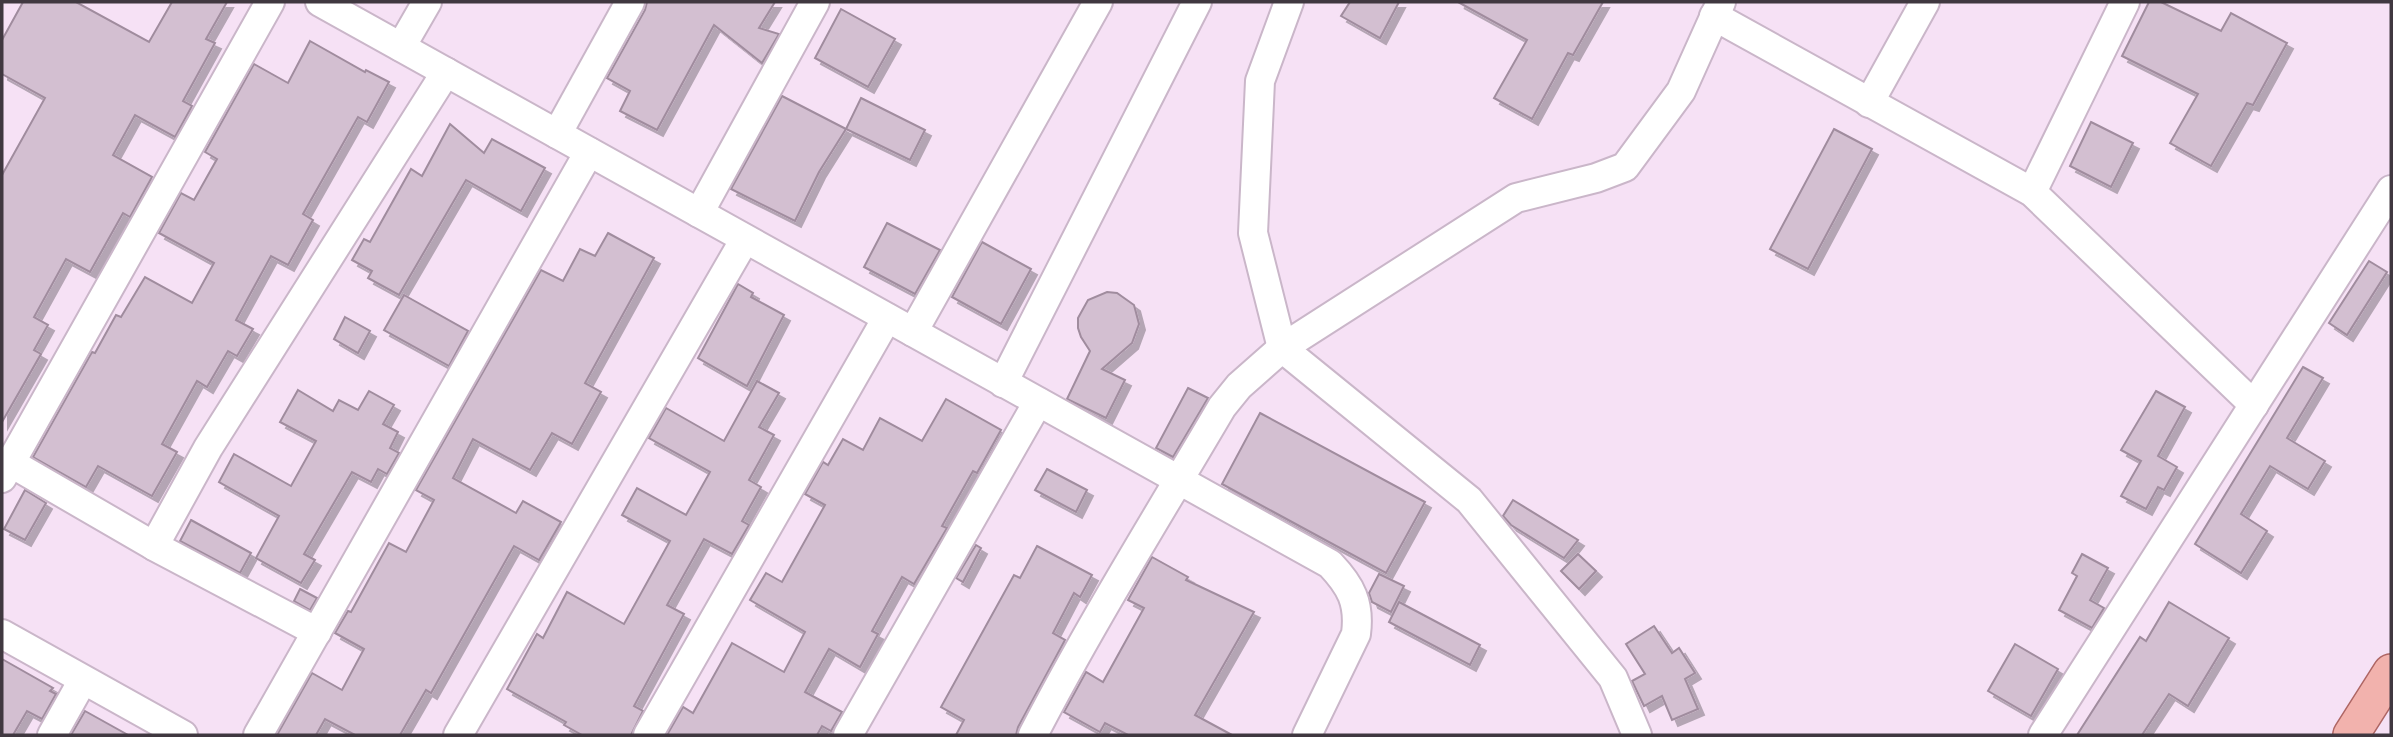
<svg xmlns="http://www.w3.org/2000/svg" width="2393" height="737" font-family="Commissioner,sans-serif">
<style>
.building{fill:#d3bfd1;stroke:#a08c9e;stroke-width:2;filter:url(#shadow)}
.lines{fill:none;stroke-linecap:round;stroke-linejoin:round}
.minor-casing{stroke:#cab6c9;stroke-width:32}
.major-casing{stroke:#ae6664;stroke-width:38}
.minor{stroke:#fff;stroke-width:28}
.major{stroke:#f2b2ad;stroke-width:35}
</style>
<defs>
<filter id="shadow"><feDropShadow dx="6" dy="6" stdDeviation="0" flood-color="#0004"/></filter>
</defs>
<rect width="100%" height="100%" fill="#f6e1f5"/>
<!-- building -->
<g class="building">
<path d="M23,2H76L149,42L172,2H227L206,39L215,43L183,101L192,106L175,137L135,115L113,155L152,177L130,217L123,213L90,272L66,259L34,317L48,325L34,350L41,354L2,422V175L45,98L2,74V40Z"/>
<path d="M647,2H775L759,28L779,34L762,63L714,25L657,130L620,111L630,91L607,78L645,10Z"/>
<path d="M1350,2H1399L1380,38L1341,16Z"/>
<path d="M1458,2H1603L1573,55L1568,53L1532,119L1494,98L1527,40Z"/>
<path d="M2149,2H2161L2221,31L2231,13L2287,43L2253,105L2247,103L2211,166L2170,143L2198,94L2122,56Z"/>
<path d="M841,9L895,39L868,87L815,58Z"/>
<path d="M310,41L365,72L366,70L389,82L367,122L358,117L303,214L313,220L288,265L271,256L236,320L253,329L237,356L228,351L207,387L197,381L162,444L177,452L152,496L98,466L86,487L33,457L92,352L95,353L116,315L121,317L145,277L192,303L214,263L159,233L181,193L194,200L217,159L205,152L254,64L288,83Z"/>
<path d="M782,96L846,129L819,172L795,221L731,189Z"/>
<path d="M861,98L925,130L910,160L846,129Z"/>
<path d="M2091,122L2133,143L2111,187L2070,166Z"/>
<path d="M450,124L484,153L492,139L545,168L521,211L466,180L399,295L368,278L372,271L352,260L364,239L370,242L411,169L422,176Z"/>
<path d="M1834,129L1872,149L1808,269L1770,249Z"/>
<path d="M887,223L940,250L915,294L864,267Z"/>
<path d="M608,233L654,258L585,383L601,392L572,444L552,433L530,470L473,439L453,478L516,513L523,501L561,522L539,560L514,546L431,693L426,690L400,735H355L325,719L316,735H277L312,673L342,690L364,649L335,633L348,611L351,612L389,543L406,552L434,500L416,490L541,270L563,281L580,249L595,256Z"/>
<path d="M982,242L1031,269L1001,324L952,297Z"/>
<path d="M2369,261L2387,272L2347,335L2329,323Z"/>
<path d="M738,284L753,293L751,297L784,315L747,386L698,358Z"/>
<path d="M1107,292L1117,293L1134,305L1139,324L1132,343L1102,369L1125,380L1106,418L1067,399L1090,351L1081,337L1078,328V318L1088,300Z"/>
<path d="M404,295L468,331L449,366L384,330Z"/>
<path d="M345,317L370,331L358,353L334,339Z"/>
<path d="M2303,367L2323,378L2287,438L2325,461L2308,489L2270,466L2241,514L2267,531L2241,573L2195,544Z"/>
<path d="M757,381L779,393L759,427L774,435L749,480L761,487L742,521L749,525L732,554L704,539L667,605L684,614L634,706L643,711L631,735H582L564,725L566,722L507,689L537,634L543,638L567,592L624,624L670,541L622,515L637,488L686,515L710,472L649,438L666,408L724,441Z"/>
<path d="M1188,388L1208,398L1173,457L1156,448Z"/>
<path d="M298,390L333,411L339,400L358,410L369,391L394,405L383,424L398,432L390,448L399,453L387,474L378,469L371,482L352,472L304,554L315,560L301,583L256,558L279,516L219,482L234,454L291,486L316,441L280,422Z"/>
<path d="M2156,391L2185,407L2158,456L2177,467L2164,490L2158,487L2146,509L2121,496L2141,461L2121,450Z"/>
<path d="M946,399L1001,430L977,473L973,471L942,526L947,528L914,584L902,577L872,631L878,634L860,667L829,649L805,692L842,712L831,731L822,726L817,735H667L683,707L693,713L732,643L784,672L805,632L750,600L766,573L782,582L825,505L805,494L823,462L828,465L843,439L863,450L880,418L922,441Z"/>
<path d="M1260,413L1425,502L1386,573L1222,484Z"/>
<path d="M1047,469L1087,490L1076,512L1035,490Z"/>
<path d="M25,490L46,503L25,540L4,529Z"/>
<path d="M1513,500L1578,540L1564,558L1511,525L1503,516Z"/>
<path d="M191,520L251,553L240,573L180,541Z"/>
<path d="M976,545L981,548L963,582L956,578Z"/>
<path d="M1037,546L1092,575L1080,597L1074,593L1053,633L1065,640L1018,727L1016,735H956L964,720L941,707L1014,575L1020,578Z"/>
<path d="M1578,554L1596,571L1579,589L1561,571Z"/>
<path d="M2082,554L2108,568L2090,600L2104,608L2092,628L2059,610L2077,576L2072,573Z"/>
<path d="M1152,557L1188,577L1186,580L1254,612L1195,715L1232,735H1128L1105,723L1100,732L1064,712L1086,672L1103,682L1144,608L1128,600Z"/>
<path d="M1379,574L1404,586L1391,612L1372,602L1369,593Z"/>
<path d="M300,589L317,598L310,610L294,601Z"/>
<path d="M1399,602L1480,645L1470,665L1389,622Z"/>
<path d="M2169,602L2229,638L2188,706L2169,694L2142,735H2077L2140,637L2146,641Z"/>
<path d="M1654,626L1672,653L1679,648L1695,673L1685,679L1698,709L1672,720L1662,696L1644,706L1632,681L1645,674L1626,644Z"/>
<path d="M2015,644L2058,669L2031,716L1988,691Z"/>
<path d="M2,659L53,688L50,691L56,694L42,719L27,711L13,735H2Z"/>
<path d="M85,711L128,735H71Z"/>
</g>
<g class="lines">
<defs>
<g id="minor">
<path d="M320,2L1330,564C1351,586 1360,603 1356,634L1307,735"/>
<path d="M1289,2L1260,81L1253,233L1282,348L1469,500L1613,678L1637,735"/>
<path d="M1714,16L2032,192L2254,405"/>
<path d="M401,47L427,2"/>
<path d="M1869,103L1925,2"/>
<path d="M557,134L630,2"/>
<path d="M2032,192L2125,2"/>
<path d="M699,213L815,2"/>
<path d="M913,332L1098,2"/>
<path d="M1003,383L1197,2"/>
<path d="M11,463L154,546L317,632"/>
<path d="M2,478L270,2"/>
<path d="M154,546L208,448L446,72"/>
<path d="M2,634L183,735"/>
<path d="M52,735L83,680"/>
<path d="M258,735L589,152"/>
<path d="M458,735L745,239"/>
<path d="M648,735L887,318"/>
<path d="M848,735L1038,402"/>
<path d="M1033,735C1091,623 1158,516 1222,407L1239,386L1282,348L1516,198L1596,178L1625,167L1681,91L1721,2"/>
<path d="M2043,735L2391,190"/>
</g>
<path id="major" d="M2351,735L2391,672"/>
</defs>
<!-- minor casing -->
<use href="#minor" class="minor-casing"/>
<!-- major casing -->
<use href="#major" class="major-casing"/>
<!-- minor -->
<use href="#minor" class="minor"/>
<!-- major -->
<use href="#major" class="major"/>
</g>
<!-- border -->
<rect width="2393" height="737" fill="none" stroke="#403840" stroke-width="7"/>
</svg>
